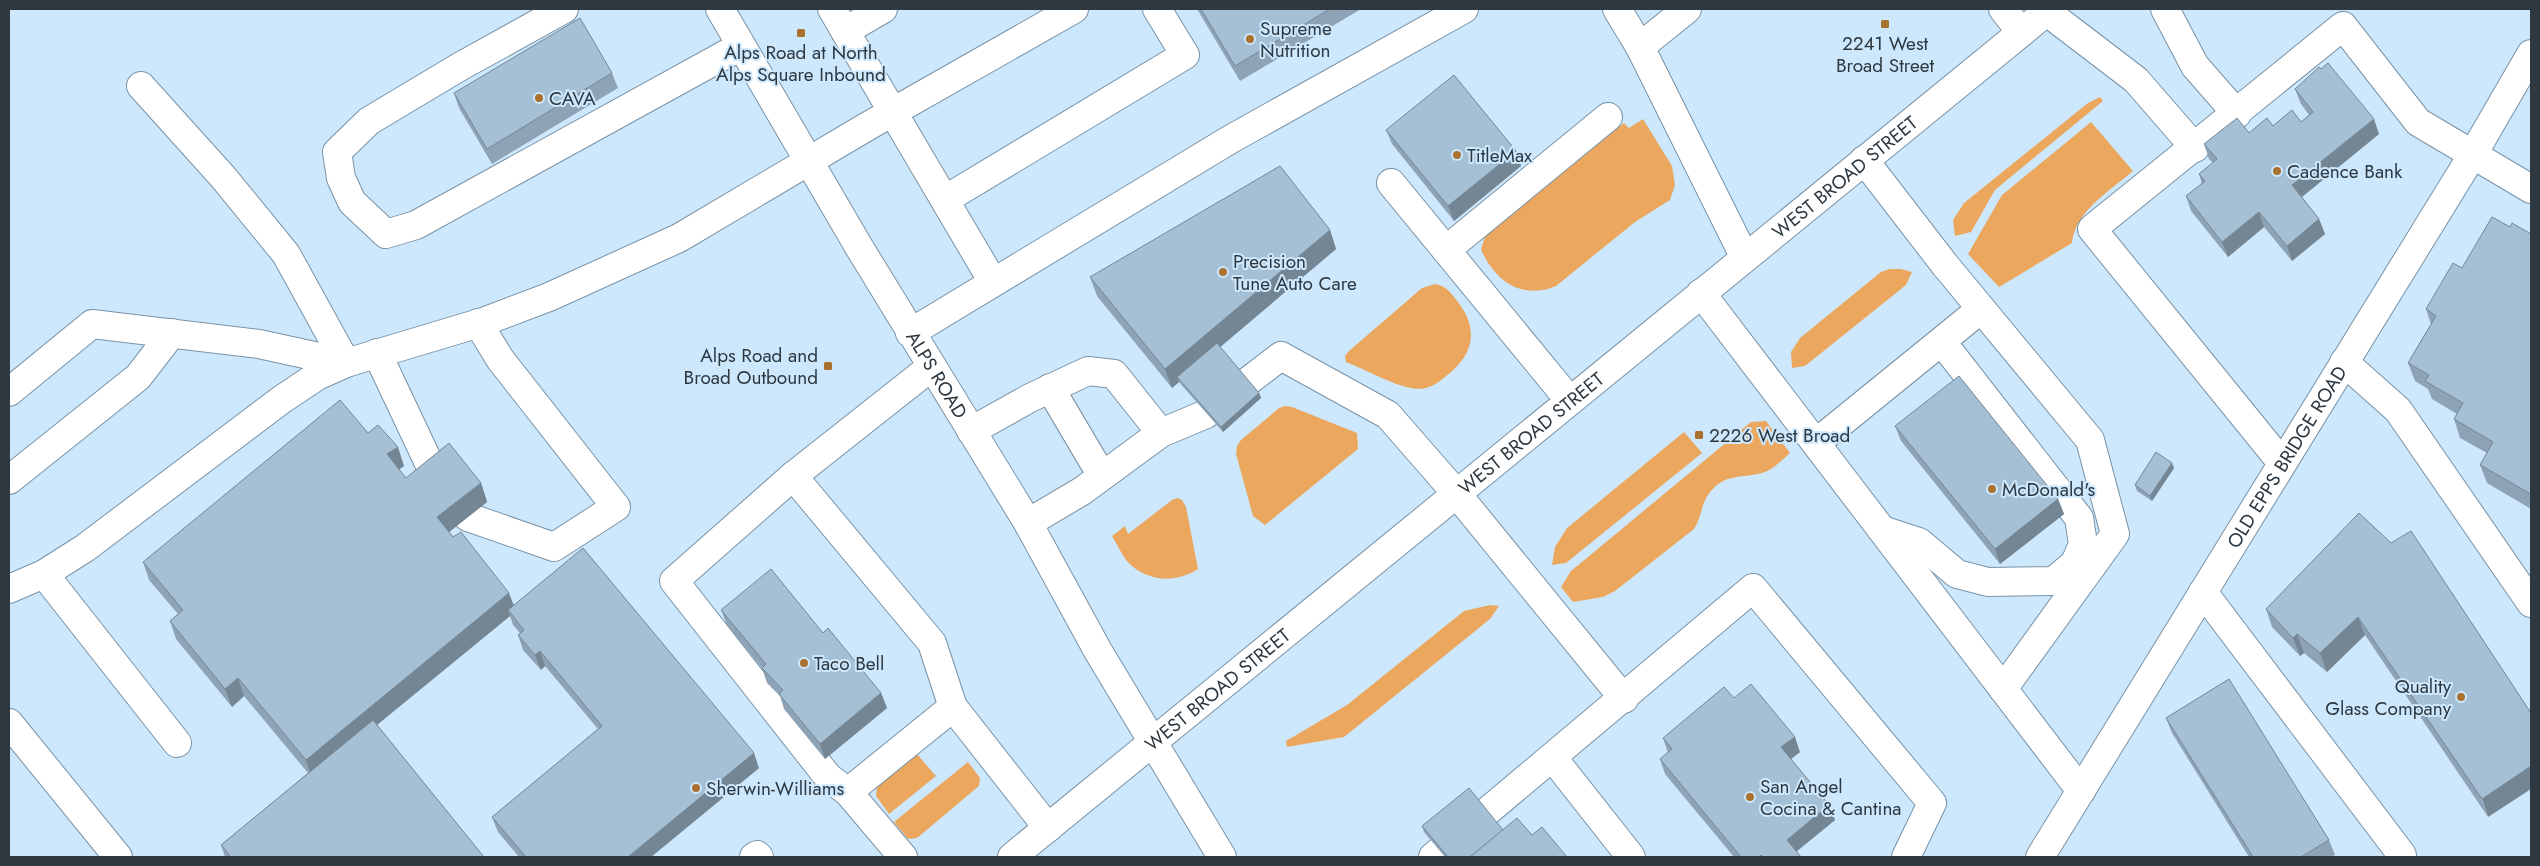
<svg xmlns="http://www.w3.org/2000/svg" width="2540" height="866" font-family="Jost,sans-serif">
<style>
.green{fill:#eba75d}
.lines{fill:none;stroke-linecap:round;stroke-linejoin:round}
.minor-casing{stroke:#7992a6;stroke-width:30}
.major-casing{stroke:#7992a6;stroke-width:30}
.minor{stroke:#fff;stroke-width:28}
.major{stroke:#fff;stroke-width:28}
.wall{fill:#8ea4b6}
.shaded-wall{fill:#748694}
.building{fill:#a5bfd4;stroke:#748694}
.poi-dot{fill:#a9702e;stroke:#cde8fd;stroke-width:2}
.labels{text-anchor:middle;stroke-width:4;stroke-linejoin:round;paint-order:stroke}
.poi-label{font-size:19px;fill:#2d3840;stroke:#cde8fd;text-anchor:start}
.street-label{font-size:19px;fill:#2d3840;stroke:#cde8fd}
</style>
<rect width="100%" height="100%" fill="#cde8fd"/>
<!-- green -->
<g class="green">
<path d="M2100,97L2103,101L1995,190L1971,232L1955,236L1953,220L1964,203L2088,103Z"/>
<path d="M1643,119L1672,166L1675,185L1670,200L1635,222L1556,286C1522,300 1496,282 1481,250L1485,236L1624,123L1629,128Z"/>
<path d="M2091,122L2133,171C2110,191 2075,211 2072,243L1999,287L1968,254L2002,195Z"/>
<path d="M1889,269H1901L1912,272L1906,285L1805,366L1792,368L1791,352L1800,338L1881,272Z"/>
<path d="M1435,284C1447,286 1451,293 1458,302C1480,331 1473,356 1445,377C1434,386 1425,391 1411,388C1393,385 1364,369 1346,362L1345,356L1349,351L1422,288Z"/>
<path d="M1285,406L1292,407L1357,433L1358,449L1265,525L1253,516L1236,454L1237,446L1241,440L1279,408Z"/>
<path d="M1766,421L1790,453C1783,459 1774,469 1765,472C1745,479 1727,472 1711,491C1701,502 1702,517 1694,529L1615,591L1603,597L1573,602L1561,587L1571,571L1751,422Z"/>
<path d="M1684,432L1702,453L1566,563L1552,565L1555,547L1567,528Z"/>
<path d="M1178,498L1182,500L1186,507L1198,569C1175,584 1145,582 1126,560C1121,553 1117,544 1112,536L1125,526L1128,534L1172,500Z"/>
<path d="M1490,605L1499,606L1490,619L1344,737L1287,747L1286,741L1347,705L1464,611Z"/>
<path d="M916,753L936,776L889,814L876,796L877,786Z"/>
<path d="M968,762L980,778L979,786L917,838L908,839L894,822Z"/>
</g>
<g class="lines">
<defs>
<g id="minor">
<path d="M564,9L461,66L369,121L337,152L341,178L352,202L386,234L416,225L741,46"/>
<path d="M832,9L993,282"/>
<path d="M1617,9L1640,47L1745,258"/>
<path d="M2003,9L2021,32"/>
<path d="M2165,9L2195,66L2237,114"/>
<path d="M2047,12L2136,80L2195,148"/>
<path d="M845,31L883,9"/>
<path d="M1640,47L1687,9"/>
<path d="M141,86L223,177L286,254L346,363"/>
<path d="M1864,160L1945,265L2090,440L2115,534L2003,689"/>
<path d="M1391,183L1570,401"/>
<path d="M946,199L1185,55L1157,9"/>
<path d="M1446,250L1608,117"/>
<path d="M1701,293L2081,791"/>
<path d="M910,333L1231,139L1464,9"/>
<path d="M377,353L436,478"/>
<path d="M2344,362L2398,410L2531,603"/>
<path d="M1247,382L1281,356L1388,415L1456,493L1624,699"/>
<path d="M1050,388L1102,476"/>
<path d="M9,392L92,324L259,344L346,363"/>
<path d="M971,431L1030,398L1088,371L1114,374L1161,433"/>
<path d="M1816,443L1981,309"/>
<path d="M2282,463L2092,229L2343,26L2418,122L2531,189"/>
<path d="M793,476L932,643L953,707L1048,828"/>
<path d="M9,480L138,377L172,333"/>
<path d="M468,517L554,547L616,507L500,359L478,323"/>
<path d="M1028,523L1082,491L1161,433L1206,414"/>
<path d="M1882,530L1919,542L1957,574L1988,582L2054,581L2075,563L2083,544L2079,518L1942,342"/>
<path d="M44,574L177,743"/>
<path d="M9,589L44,574L85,548L281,400L317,376L346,363L483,322L549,297L679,238L868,126L1074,9"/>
<path d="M2203,592L2402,855"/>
<path d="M9,723L118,857"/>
<path d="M1553,758L1631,857"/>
<path d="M848,792L953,707"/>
<path d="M754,857L757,855L759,857"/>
<path d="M903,857L848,792L828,777L674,581L793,476L931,367"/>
<path d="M1433,857L1753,588L1932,803L1906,857"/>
<path id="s1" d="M2040,857L2473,154L2531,54"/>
</g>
<g id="major">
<path id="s2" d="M720,9L859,247L1028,523L1098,651L1222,857"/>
<path id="s3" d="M1012,857L2050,9"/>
</g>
</defs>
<!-- minor casing -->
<use href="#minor" class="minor-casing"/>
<!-- major casing -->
<use href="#major" class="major-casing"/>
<!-- minor -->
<use href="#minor" class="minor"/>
<!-- major -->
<use href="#major" class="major"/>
</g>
<!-- wall -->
<g class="wall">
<path d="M1197,9H1361L1240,81Z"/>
<path d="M612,73L618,88L492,164L459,108L454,93Z"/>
<path d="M2295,89L2379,134L2302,197L2319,219L2325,234L2292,261L2264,227L2228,257L2191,211L2186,196L2202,184L2199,174L2213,163L2209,159L2204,144L2273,126L2301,122L2309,115L2301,104Z"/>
<path d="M1386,130L1516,151L1521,166L1454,221L1392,144Z"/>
<path d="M2510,227L2531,234V509L2487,483L2480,465L2487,453L2460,438L2454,419L2457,414L2432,399L2428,389L2415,381L2408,363L2431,324L2426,309L2462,268Z"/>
<path d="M1330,230L1336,249L1220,347L1259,393L1261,398L1223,432L1179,382L1172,388L1097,296L1090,277Z"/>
<path d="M1895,426L2058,499L2064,514L2000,564L1901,441Z"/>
<path d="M368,433L404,466L399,469L406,478L481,483L487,502L449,532L514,605L759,768L651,857H519L498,832L492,817L598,729L545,666L541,670L523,650L518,635L520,633L513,625L510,616L377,725L484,857H225L221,845L308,773L244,696L232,707L176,639L170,621L178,614L149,580L143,562Z"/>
<path d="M2174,468L2152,501L2137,491L2135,485Z"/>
<path d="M2391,543L2488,817L2365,635L2327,672L2304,653L2300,656L2272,627L2266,609Z"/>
<path d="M721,610L823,633L881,693L887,708L825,759L784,709L780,696L767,683L762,668L727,625Z"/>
<path d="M1734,698L1800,752L1791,759L1829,805L1835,820L1796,852L1801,857H1734L1665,774L1660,759L1668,753L1663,738Z"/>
<path d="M2166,718L2329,840L2335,855L2330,857H2249L2172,733Z"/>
<path d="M1422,826L1503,830L1532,835L1567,857H1445L1424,832Z"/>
</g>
<!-- shaded-wall -->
<g class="shaded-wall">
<path d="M2374,119L2379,134L2298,200L2292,185Z"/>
<path d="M1516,151L1521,166L1454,221L1448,206Z"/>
<path d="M2259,212L2264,227L2228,257L2222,242Z"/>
<path d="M2319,219L2325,234L2292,261L2287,246Z"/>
<path d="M1330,230L1336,249L1180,381L1177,377L1179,382L1172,388L1165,369Z"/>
<path d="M1259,393L1261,398L1223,432L1221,427Z"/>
<path d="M398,447L404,466L394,473L387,454Z"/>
<path d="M2172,463L2174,468L2152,501L2150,496Z"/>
<path d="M481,483L487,502L444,536L437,517Z"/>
<path d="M2058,499L2064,514L2000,564L1995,549Z"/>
<path d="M509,593L516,611L508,610L510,616L312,778L306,760Z"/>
<path d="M2358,617L2365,635L2327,672L2320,653Z"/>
<path d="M2297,634L2304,653L2300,656L2293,638Z"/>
<path d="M540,651L545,666L541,670L535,655Z"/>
<path d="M238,678L244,696L232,707L225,689Z"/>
<path d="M881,693L887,708L825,759L820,744Z"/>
<path d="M1795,737L1800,752L1787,762L1781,747Z"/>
<path d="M754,753L759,768L651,857H628Z"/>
<path d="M2531,766V789L2488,817L2482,799Z"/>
<path d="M1829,805L1835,820L1792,855L1787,840Z"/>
</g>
<!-- building -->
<g class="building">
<path d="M1201,9H1330L1235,66Z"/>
<path d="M580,18L612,73L487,149L454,93Z"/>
<path d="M2328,63L2374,119L2292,185L2319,219L2287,246L2259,212L2222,242L2186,196L2205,181L2199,174L2217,159L2204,144L2237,118L2249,133L2267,118L2273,126L2292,110L2301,122L2313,112L2295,89L2319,67L2321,69Z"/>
<path d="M1454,75L1516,151L1448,206L1386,130Z"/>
<path d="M1280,166L1330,230L1165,369L1090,277Z"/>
<path d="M2492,217L2510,227L2512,223L2531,234V494L2480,465L2493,442L2454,419L2463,403L2425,381L2429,375L2408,363L2436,316L2426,309L2453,263L2462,268Z"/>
<path d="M1217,343L1259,393L1221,427L1177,377Z"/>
<path d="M1959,376L2058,499L1995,549L1895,426Z"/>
<path d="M340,400L368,433L378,425L398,447L387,454L406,478L449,443L481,483L437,517L453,537L461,532L509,593L306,760L238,678L225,689L170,621L183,610L143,562Z"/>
<path d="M2156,452L2172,463L2150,496L2135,485Z"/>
<path d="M2359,513L2391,543L2411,531L2531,713V766L2482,799L2358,617L2320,653L2297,634L2293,638L2266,609Z"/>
<path d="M583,548L754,753L628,857H526L492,817L602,726L540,651L535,655L518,635L524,630L508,610Z"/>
<path d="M771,569L823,633L828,628L881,693L820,744L779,694L783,690L762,668L766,664L721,610Z"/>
<path d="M2229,679L2329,840L2301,857H2253L2166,718Z"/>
<path d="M1751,684L1795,737L1781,747L1829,805L1787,840L1801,857H1763L1761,855L1759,857H1741L1660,759L1672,749L1663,738L1724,687L1734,698Z"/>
<path d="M373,720L484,857H231L221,845Z"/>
<path d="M1469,788L1503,830L1470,857H1448L1422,826Z"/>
<path d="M1517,818L1532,835L1542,827L1567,857H1470Z"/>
</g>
<!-- markers -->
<g class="poi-dot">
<rect x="1880" y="19" width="10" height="10" rx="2.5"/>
<rect x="796" y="28" width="10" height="10" rx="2.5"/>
<circle cx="1250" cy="39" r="5"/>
<circle cx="539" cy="98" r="5"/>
<circle cx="1457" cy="155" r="5"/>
<circle cx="2277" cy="171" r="5"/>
<circle cx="1223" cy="272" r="5"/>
<rect x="823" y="361" width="10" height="10" rx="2.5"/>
<rect x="1694" y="430" width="10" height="10" rx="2.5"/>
<circle cx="1992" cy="489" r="5"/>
<circle cx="804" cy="663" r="5"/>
<circle cx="2461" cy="697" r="5"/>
<circle cx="696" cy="788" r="5"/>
<circle cx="1750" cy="797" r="5"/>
</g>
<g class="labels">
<!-- poi labels -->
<g class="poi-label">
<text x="1260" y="35">Supreme<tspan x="1260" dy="22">Nutrition</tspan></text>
<text x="1885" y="50" text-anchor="middle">2241 West<tspan x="1885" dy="22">Broad Street</tspan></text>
<text x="801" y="59" text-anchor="middle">Alps Road at North<tspan x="801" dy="22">Alps Square Inbound</tspan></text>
<text x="549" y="105">CAVA</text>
<text x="1467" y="162">TitleMax</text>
<text x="2287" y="178">Cadence Bank</text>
<text x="1233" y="268">Precision<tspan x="1233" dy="22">Tune Auto Care</tspan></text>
<text x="818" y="362" text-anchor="end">Alps Road and<tspan x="818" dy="22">Broad Outbound</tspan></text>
<text x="1709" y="442">2226 West Broad</text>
<text x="2002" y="496">McDonald's</text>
<text x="814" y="670">Taco Bell</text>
<text x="2451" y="693" text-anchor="end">Quality<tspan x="2451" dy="22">Glass Company</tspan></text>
<text x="1760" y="793">San Angel<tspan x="1760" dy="22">Cocina &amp; Cantina</tspan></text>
<text x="706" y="795">Sherwin-Williams</text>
</g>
<!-- street labels -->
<g class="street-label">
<text dy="7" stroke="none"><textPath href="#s3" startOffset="1075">WEST BROAD STREET</textPath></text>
<text dy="7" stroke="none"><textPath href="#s2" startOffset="425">ALPS ROAD</textPath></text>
<text dy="7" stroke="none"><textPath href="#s3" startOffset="670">WEST BROAD STREET</textPath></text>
<text dy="7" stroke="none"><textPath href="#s1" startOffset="470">OLD EPPS BRIDGE ROAD</textPath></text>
<text dy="7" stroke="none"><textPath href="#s3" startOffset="265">WEST BROAD STREET</textPath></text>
</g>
</g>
<!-- border -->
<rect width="2540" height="866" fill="none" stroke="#2d3840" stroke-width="20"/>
</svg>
